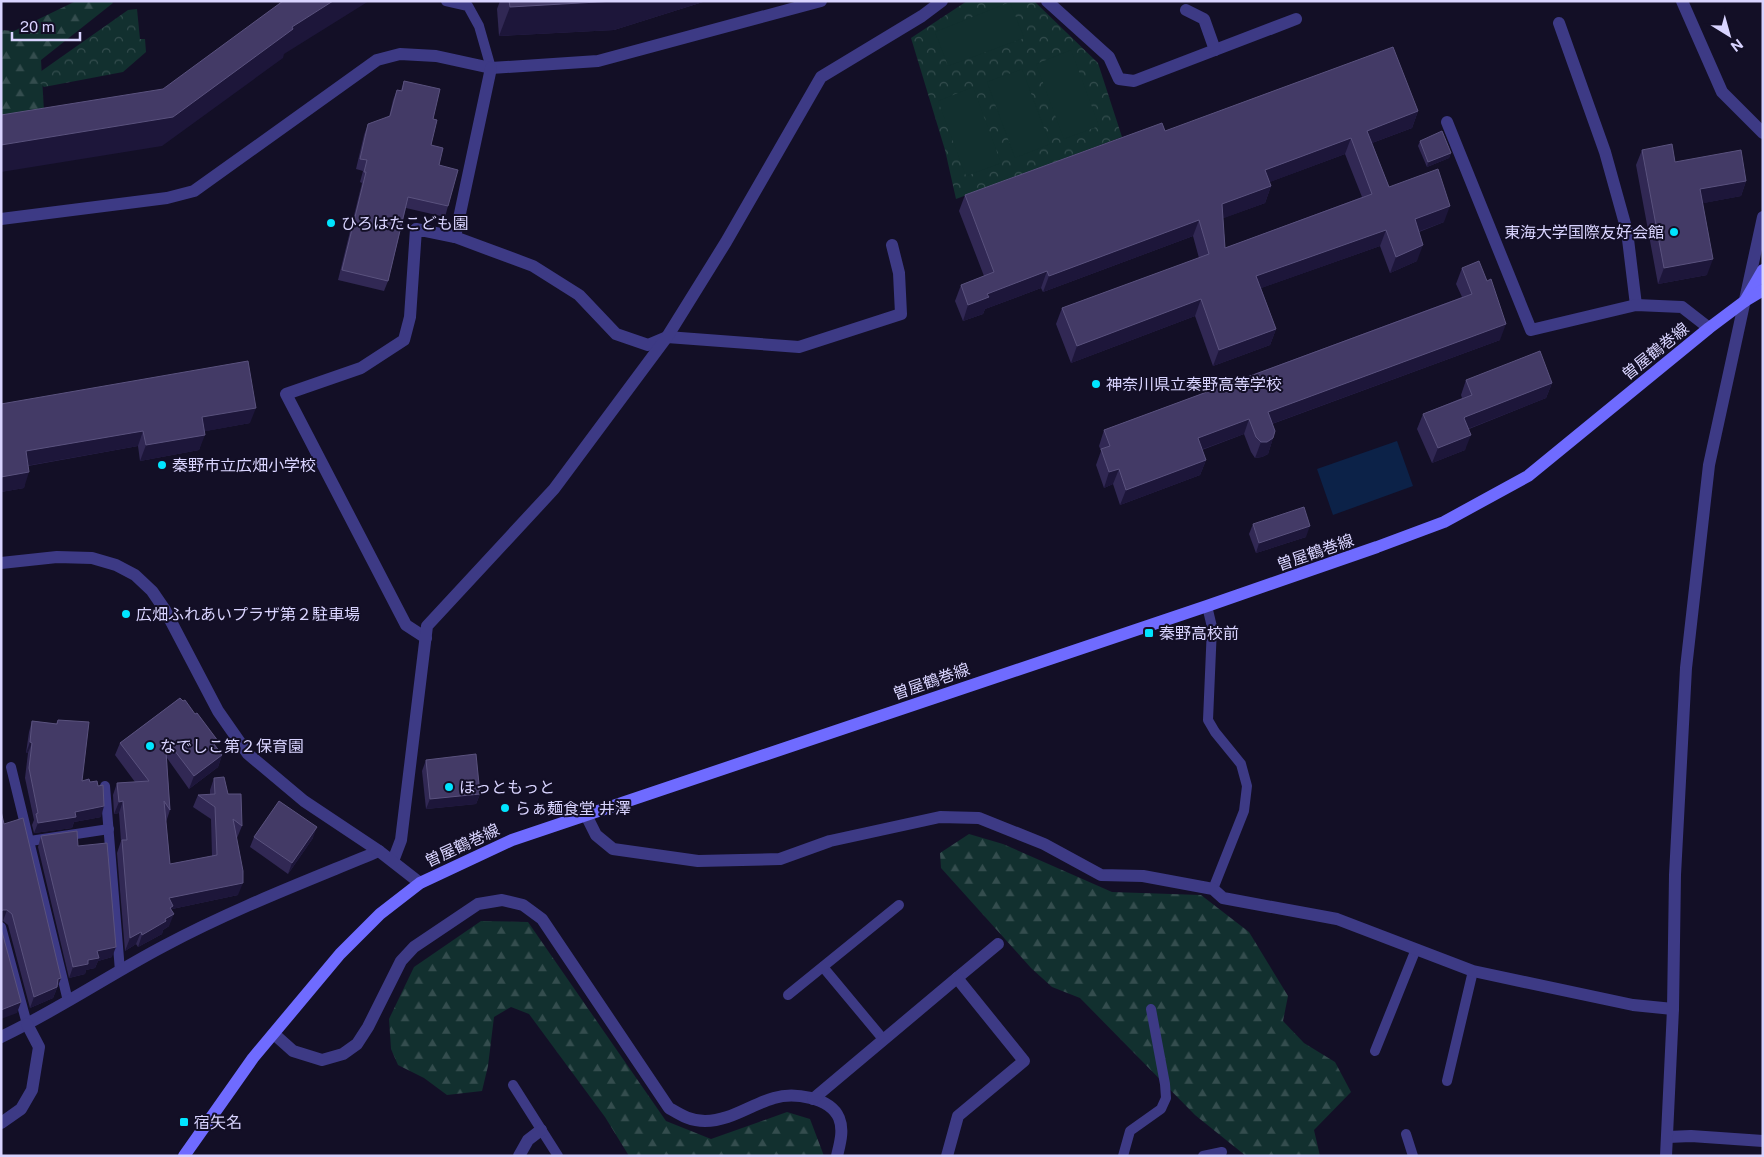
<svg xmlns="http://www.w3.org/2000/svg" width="1764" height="1157" font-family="'Public Sans','Noto Sans JP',sans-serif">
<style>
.forest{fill:url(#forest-firs)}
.park{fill:url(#park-crowns)}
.pitch{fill:#12302f}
.water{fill:#0c2248}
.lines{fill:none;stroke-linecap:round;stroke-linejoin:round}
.service{stroke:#3d3a85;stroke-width:10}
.minor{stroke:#3d3a85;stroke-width:12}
.tertiary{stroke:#3d3a85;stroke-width:12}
.secondary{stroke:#6f6bff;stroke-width:12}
.wall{fill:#312854;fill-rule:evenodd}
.shaded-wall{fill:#1d163a}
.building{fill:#433a66;stroke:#5a527e;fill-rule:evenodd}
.poi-dot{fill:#00e5ff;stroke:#130f26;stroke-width:2}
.labels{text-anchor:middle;stroke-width:4;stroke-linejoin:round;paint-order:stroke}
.poi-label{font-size:16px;fill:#d9d4ff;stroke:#130f26;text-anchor:start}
.street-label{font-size:16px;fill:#d9d4ff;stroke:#130f26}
</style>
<defs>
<pattern id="forest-firs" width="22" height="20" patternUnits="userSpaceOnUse" patternTransform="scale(1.25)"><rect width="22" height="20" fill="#12302f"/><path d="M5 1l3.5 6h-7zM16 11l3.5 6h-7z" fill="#344d4e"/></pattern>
<pattern id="park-crowns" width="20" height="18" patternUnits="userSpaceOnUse" patternTransform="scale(1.25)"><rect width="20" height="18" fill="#12302f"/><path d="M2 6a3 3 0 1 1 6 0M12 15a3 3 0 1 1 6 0" fill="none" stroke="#344d4e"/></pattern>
</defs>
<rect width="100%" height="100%" fill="#130f26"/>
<!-- forest -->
<g class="forest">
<path d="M76,1H111L113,3L41,60L44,111L1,116V30L14,31Z"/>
<path d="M969,834L1003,844L1112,892L1201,895L1249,932L1288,996L1283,1021L1304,1043L1335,1062L1351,1092L1314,1130L1320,1156H1246L1195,1115L1080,998L1052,987L1031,968L941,868L940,853Z"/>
<path d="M481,921L528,922L666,1121L711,1139L787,1112L810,1119L824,1156H629L605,1117L529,1014L511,1007L494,1017L488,1066L482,1091L447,1095L424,1078L398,1065L391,1049L389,1019L414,967Z"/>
</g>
<!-- park -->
<g class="park">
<path d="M967,1H1034L1098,63L1122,137L956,199L945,150L911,38Z"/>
<path d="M137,9L140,39H145L146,52L123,72L44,87L38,81L40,72L128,10Z"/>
</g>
<!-- pitch -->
<g class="pitch">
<path d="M1010,2L1024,38L948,66L935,32Z"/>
<path d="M1071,50L1099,126L1064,139L1036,64Z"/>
<path d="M1022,69L1050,144L1015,158L987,82Z"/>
<path d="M973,87L1001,163L966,176L938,101Z"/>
</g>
<!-- water -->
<path class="water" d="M1397,441L1413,486L1333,515L1317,469Z"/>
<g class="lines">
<!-- service -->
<g class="service">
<path d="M446,1L468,6L479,26L491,68"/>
<path d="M1207,606L1212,627L1208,720L1215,732L1241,764L1247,786L1244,811L1213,889"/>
<path d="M11,767L68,1001"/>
<path d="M105,786L120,971"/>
<path d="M30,841L109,829"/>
<path d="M1,927L27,1024"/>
<path d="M823,967L883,1039"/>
<path d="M788,995L899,905"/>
<path d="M1375,1051L1416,949"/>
<path d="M1447,1081L1473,971"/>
<path d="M513,1085L558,1156"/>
<path d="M1406,1134L1413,1156"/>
<path d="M1123,1156L1130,1131L1161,1109L1166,1098L1165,1084L1151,1009"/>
<path d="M1203,1156L1222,1152"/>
</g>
<!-- minor -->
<g class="minor">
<path d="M1047,1L1109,57L1119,79L1134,81L1296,19"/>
<path d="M1682,1L1722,92L1763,133"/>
<path d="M1186,10L1204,19L1215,50"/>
<path d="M1559,23L1605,152L1627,231L1636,305"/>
<path d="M1447,122L1531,330L1636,305L1682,307L1709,328"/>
<path d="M1,219L167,198L194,191L377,60L400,54L436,56L491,68L598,61L821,1"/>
<path d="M455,237L491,68"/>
<path d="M426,638L406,625L286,394L361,368L404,340L410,317L416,229L455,237L533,266L579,295L616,334L648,345L667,337L799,347L901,314L899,273L892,245"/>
<path d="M586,815L596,835L613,849L698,861L780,859L830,841L940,817L979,818L1044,844L1101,875L1143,876L1213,889L1223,898L1337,919L1473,971L1633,1005L1673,1009"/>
<path d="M393,861L401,840L427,626L554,489L667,337L726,242L821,77L922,16L942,1"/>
<path d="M957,978L998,944"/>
<path d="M274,1034L293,1051L322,1060L343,1054L357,1044L368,1027L401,961L414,947L478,904L502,900L523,905L542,919L669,1108C681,1115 690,1121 705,1121C730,1121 750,1105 774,1098C793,1092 830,1097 839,1118C844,1130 840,1143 837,1156"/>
<path d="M1,1037C58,1010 109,975 164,946C233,909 307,881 379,851"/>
<path d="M813,1099L957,978L1024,1061L958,1116L947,1156"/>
<path d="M1,1123L21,1109L32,1090L39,1047L27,1024"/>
<path d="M1668,1137L1691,1136L1763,1141"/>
<path d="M519,1156L528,1140L541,1130"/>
<path d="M1666,1156L1673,1009L1675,875L1686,668L1709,465L1763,217"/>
</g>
<!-- tertiary -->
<path class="tertiary" d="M1,563L57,557L92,558L116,565L135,575L152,591L165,610L218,711L248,754L304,801L379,851L420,883"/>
<!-- secondary -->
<g class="secondary">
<path d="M1745,301L1763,270"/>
<path d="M184,1156L253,1058L340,954L380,914L420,883L512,840L1207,606L1377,547L1444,522L1528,476L1709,328L1745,301L1763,290"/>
</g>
</g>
<!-- wall -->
<g class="wall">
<path d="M500,1H706L614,30L499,36L497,9Z"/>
<path d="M404,81L433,119L431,145L439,165L448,206L445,217L406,208L388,281L384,291L338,280L362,183L360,182L363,171L356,169L364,135L368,124L389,117L393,100L397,90H401Z"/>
<path d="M1418,111L1412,128L1372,143L1389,187L1444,222L1419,232L1417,261L1390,273L1380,246L1261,288L1276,329L1270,345L1213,366L1195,316L1071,363L1056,324L1062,308L1199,258L1193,236L1043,292L1041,288L985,309L983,314L963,321L955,301L961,285L984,276L959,211L965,195L1165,131ZM1345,154L1362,197L1225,248L1223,218L1265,203L1271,186L1269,182Z"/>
<path d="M1420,141L1451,153L1449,158L1427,167L1418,146Z"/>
<path d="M1642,150L1675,162L1746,181L1741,196L1703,203L1707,275L1658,284L1636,165Z"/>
<path d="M1462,268L1500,340L1272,424L1273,438L1268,454L1262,457L1255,458L1251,452L1244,434L1202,450L1206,460L1200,475L1120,505L1113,484L1104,488L1096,465L1101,451L1099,446L1104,430L1462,297L1456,284Z"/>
<path d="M1466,380L1552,383L1546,398L1469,429L1465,450L1432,463L1417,429L1423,414L1462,398L1461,395Z"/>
<path d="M1,404L250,423L205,431L199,450L140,461L138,446L28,466L24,488L1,492Z"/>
<path d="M1253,524L1306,537L1256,553L1249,534Z"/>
<path d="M180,698L222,755L218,767L189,789L167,758L170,810L166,822L170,864L212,856L211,819L193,807L198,795H210V790L214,778L228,794L242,826L237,838L236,837L238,895L172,909L169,926L163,930L162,934L138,947L136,944L125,951L117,853L121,841L119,813L114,814L113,795L117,783L135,782L115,755L120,743Z"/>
<path d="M58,720L82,781L101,817L74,822L72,828L34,833L32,825L34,820L25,778L28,753H26L29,732L32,721L56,724Z"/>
<path d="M426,760L480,794L476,804L426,809L422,771Z"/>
<path d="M4,824L61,978L53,998L30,1008L8,925L3,921H1Z"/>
<path d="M41,836L78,846L112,957L98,961L95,968L86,970L85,974L69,978L38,847Z"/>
<path d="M254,837L313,838L288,874L250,847Z"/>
</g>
<!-- shaded-wall -->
<g class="shaded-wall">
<path d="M333,1H369L284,54L283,58L162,146L1,172V145L173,117L292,27Z"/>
<path d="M615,1H706L614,30L499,36L510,7Z"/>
<path d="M1418,111L1412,128L1361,147L1367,131Z"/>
<path d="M1351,138L1345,154L1259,186L1265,170Z"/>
<path d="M1451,153L1449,158L1427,167L1428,162Z"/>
<path d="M1746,181L1741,196L1694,205L1700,189Z"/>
<path d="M1271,186L1265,203L1216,221L1222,204Z"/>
<path d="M1450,206L1444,222L1409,235L1415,219Z"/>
<path d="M1199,220L1193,236L1043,292L1049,276Z"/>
<path d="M1386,230L1380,246L1250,292L1256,276Z"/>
<path d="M1423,245L1417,261L1390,273L1396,257Z"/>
<path d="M1713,259L1707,275L1658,284L1664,268Z"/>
<path d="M1047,271L1041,288L985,309L983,314L963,321L968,305L987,294Z"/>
<path d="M1201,299L1195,316L1071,363L1077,346Z"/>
<path d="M1506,324L1500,340L1263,427L1268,412Z"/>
<path d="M1276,329L1270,345L1213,366L1219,350Z"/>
<path d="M1552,383L1546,398L1460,432L1464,418L1465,417Z"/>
<path d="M256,408L250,423L196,433L202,417Z"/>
<path d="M1249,419L1244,434L1192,453L1198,438Z"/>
<path d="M143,431L138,446L20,467L26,451Z"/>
<path d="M205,435L199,450L140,461L146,445Z"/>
<path d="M1471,435L1465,450L1432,463L1438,448Z"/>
<path d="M1273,438L1268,454L1262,457L1255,458L1261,442Z"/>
<path d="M1206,460L1200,475L1120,505L1126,490Z"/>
<path d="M1119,469L1113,484L1104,488L1109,472Z"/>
<path d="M29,472L24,488L1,492V477Z"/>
<path d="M1310,526L1306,537L1256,553L1259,543Z"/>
<path d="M30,742L32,743L28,753H26Z"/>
<path d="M222,755L218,767L189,789L194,776Z"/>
<path d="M480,794L476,804L426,809L430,799Z"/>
<path d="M123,801L119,813L114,814L119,802Z"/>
<path d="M104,806L101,817L74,822L72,828L34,833L38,823L75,812Z"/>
<path d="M317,827L313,838L288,874L292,863Z"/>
<path d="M243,883L238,895L172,909L170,916L174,914L169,926L163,930L162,934L138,947L142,935L169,898Z"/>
<path d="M3,910H7L3,921H1V911Z"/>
<path d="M141,932L136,944L125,951L130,938Z"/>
<path d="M116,947L112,957L98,961L95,968L86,970L85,974L69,978L73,967L88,960L97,951Z"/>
<path d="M61,978L53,998L30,1008L34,997L58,979Z"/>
<path d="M21,1002L17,1013L1,1019V1010Z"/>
</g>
<!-- building -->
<g class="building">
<path d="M283,1H333L292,27L293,29L173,117L1,145V115L163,89Z"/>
<path d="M509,1H615L510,7Z"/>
<path d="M1393,47L1418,111L1367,131L1389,187L1438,169L1450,206L1415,219L1423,245L1396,257L1386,230L1256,276L1276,329L1219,350L1201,299L1077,346L1062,308L1209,254L1199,220L1049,276L1047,271L987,294L989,297L968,305L961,285L994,272L965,195L1162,123L1165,131ZM1351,138L1372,194L1225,248L1222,204L1271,186L1265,170Z"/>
<path d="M404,81L440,89L433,119L437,120L431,145L443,148L439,165L458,170L448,206L408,197L388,281L342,270L366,172H364L367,160L360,159L368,124L390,116L397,90L402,91Z"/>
<path d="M1442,131L1451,153L1428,162L1420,141Z"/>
<path d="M1672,144L1675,162L1741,150L1746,181L1700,189L1713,259L1664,268L1642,150Z"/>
<path d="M1479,261L1487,281L1491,279L1506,324L1268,412L1275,431L1273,438L1267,442H1261L1256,437L1249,419L1198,438L1206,460L1126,490L1119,469L1109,472L1101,449L1110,446L1104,430L1472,294L1462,268Z"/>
<path d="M1540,351L1552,383L1465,417L1464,418L1471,435L1438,448L1423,414L1472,395L1466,380Z"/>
<path d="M248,361L256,408L202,417L205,435L146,445L143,431L26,451L29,472L1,477V404Z"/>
<path d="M1304,507L1310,526L1259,543L1253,524Z"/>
<path d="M180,698L183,701L185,700L195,714L197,713L218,741L214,744L222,755L194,776L165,738L170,810L164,801L170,864L217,855L215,807L198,795L215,794L214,778L224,777L228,794H241L242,826L233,819L243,871V883L169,898L173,906L170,908L174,914L165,919L166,921L142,935L141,932L130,938L122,840H127L123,801L119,802L117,783L149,781L120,743Z"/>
<path d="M58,720L89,722L82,781L89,779L90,782L97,781L98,786L103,785L104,806L75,812L76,817L38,823L36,814L38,813L29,768L32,743L30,742L32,721L57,724Z"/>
<path d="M476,754L480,794L430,799L426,760Z"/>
<path d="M279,801L317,827L292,863L254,837Z"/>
<path d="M1,811L4,824L23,818L61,978L58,979L57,987L34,997L12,914L7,910H3L1,911Z"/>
<path d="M77,831L78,846L107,843L116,947L97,951L99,958L88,960V964L73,967L41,836Z"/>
<path d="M1,928L21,1002L1,1010Z"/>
</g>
<!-- markers -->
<g class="poi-dot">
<circle cx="331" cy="223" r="5"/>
<circle cx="1674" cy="232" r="5"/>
<circle cx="1096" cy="384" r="5"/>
<circle cx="162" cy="465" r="5"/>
<circle cx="126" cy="614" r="5"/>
<rect x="1144" y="628" width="10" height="10" rx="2.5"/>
<circle cx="150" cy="746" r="5"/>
<circle cx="449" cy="787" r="5"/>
<circle cx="505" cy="808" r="5"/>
<rect x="179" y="1117" width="10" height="10" rx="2.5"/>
</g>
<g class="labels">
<!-- poi labels -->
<g class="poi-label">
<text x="341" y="229">ひろはたこども園</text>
<text x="1664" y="238" text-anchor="end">東海大学国際友好会館</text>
<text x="1106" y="390">神奈川県立秦野高等学校</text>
<text x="172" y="471">秦野市立広畑小学校</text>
<text x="136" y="620">広畑ふれあいプラザ第２駐車場</text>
<text x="1159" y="639">秦野高校前</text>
<text x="160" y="752">なでしこ第２保育園</text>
<text x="459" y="793">ほっともっと</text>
<text x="515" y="814">らぁ麺食堂 井澤</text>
<text x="194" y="1128">宿矢名</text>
</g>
<!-- street labels -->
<g class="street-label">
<text transform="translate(1655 351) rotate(-39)" y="6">曽屋鶴巻線</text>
<text transform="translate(1315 552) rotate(-19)" y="6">曽屋鶴巻線</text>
<text transform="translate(931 681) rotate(-19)" y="6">曽屋鶴巻線</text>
<text transform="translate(462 845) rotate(-25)" y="6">曽屋鶴巻線</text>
</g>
</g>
<!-- border -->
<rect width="1764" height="1157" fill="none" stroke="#d9d4ff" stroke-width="5"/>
<!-- north arrow -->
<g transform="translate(1729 35) rotate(143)" stroke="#130f26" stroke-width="4" paint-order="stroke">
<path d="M0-4L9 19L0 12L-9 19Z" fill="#d9d4ff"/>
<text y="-8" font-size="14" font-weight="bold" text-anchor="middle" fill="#d9d4ff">N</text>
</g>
<!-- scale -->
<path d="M12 32v8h68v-8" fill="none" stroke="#d9d4ff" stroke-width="2.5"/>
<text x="20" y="32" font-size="15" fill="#d9d4ff" stroke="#130f26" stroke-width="4" paint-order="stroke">20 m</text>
</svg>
